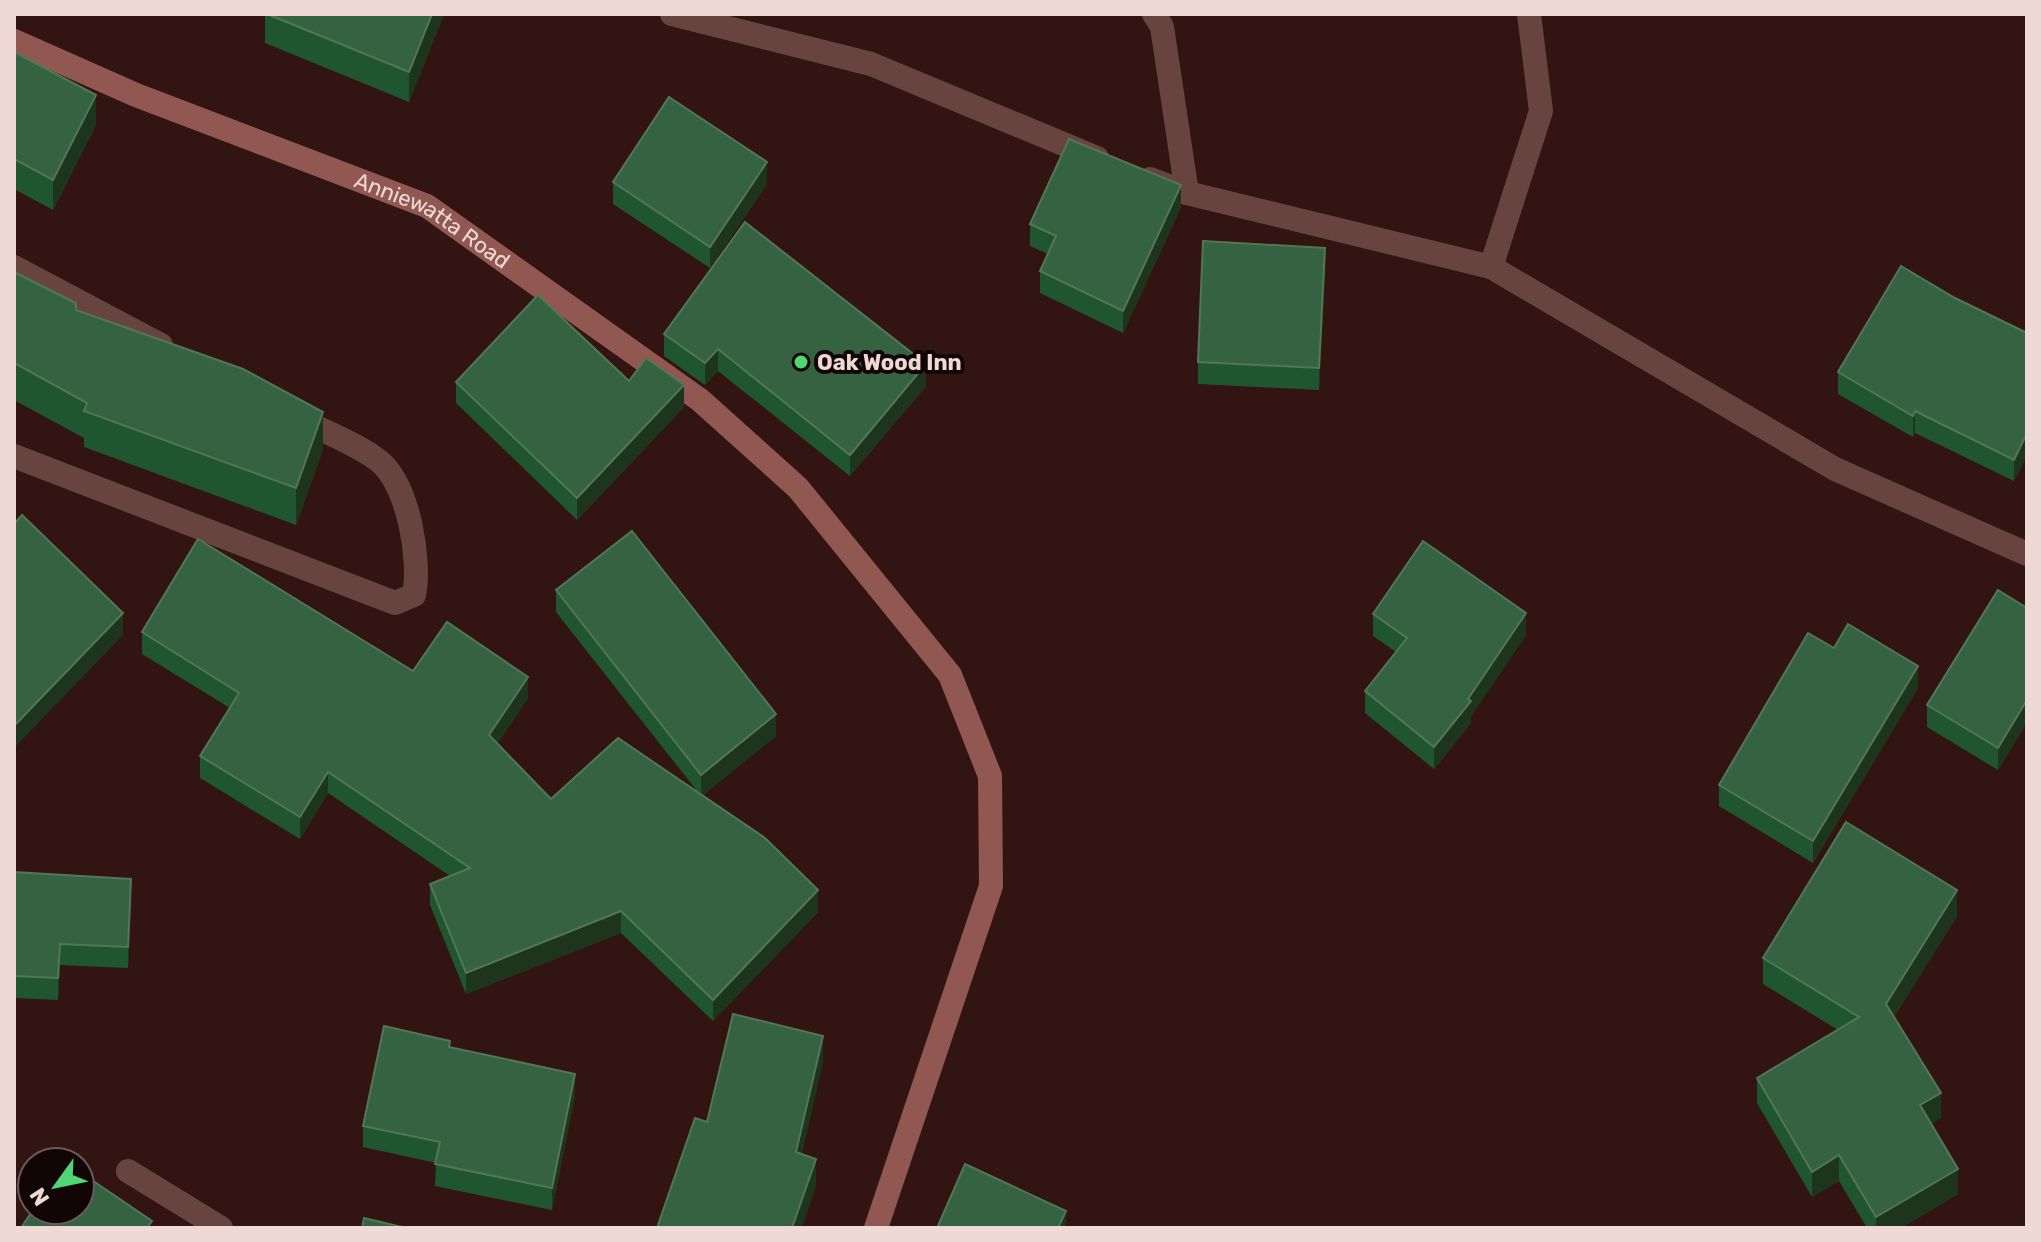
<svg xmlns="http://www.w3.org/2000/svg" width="2041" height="1242" font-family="Rubik,sans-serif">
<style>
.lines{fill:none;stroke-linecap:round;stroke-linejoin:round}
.lane{stroke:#684440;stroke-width:24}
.street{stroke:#684440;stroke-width:24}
.secondary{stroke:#915852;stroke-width:24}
.wall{fill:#1f552f}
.shaded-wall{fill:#1d351c}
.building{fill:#356341;stroke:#527658;stroke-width:2}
.poi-dot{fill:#50d675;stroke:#110505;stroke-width:3}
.labels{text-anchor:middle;stroke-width:8;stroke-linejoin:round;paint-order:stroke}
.street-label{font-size:22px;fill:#efd9d7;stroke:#110505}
.poi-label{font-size:22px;font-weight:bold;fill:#efd9d7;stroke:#110505;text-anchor:start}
</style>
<rect width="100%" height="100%" fill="#321513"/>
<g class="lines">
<!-- lane -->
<g class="lane">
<path d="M1154,14L1162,27L1187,193"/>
<path d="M1491,267L1541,111L1529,14"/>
<path d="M128,1171L221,1228"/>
</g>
<!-- street -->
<g class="street">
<path d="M672,14L871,64L1097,158"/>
<path d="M1150,179L1187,193L1491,267L1835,469L2027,554"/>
<path d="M14,267L161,345"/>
<path d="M14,456L395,603L414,595C421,561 409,485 379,461C356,443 322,431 296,417"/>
</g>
<!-- secondary -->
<path class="secondary" id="s1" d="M14,41L136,95L427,206L700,400L798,488L950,675L990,776L991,886L876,1228"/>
</g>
<!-- wall -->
<g class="wall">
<path d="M265,14H444L409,102L265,43Z"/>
<path d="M14,52L96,125L53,210L14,189Z"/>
<path d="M613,182L767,184L710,268L613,204Z"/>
<path d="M1181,207L1123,333L1040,293V271L1048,254L1030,246V224Z"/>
<path d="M1325,270L1319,390L1198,384V362Z"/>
<path d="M14,272L76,310L323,449L296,525L84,447V438L14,400Z"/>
<path d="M1955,298L2027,333V455L2014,481L1915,433L1913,437L1838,394V372Z"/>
<path d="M664,334L926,386L850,476L718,371L705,385L664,356Z"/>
<path d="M629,381L684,407L577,520L456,403V382Z"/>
<path d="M556,590L776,736L703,795L818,912L713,1021L621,933L466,994L430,905V884L450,876L328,793L300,839L200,778V756L230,708L142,654V632L413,671L528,698L497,744L551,799L697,791L556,612Z"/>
<path d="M2027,608V722L1998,770L1927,727V705Z"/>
<path d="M1373,614L1526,635L1471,716V723L1434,769L1365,713V691L1396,652L1373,636Z"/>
<path d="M1834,648L1918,688L1813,863L1719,806V785Z"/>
<path d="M14,872L131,900L128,968L60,965L58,1000L14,998Z"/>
<path d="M1957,916L1894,1017L1941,1118L1931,1124L1958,1194L1901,1228H1867L1839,1181L1812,1197L1757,1103V1078L1838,1030L1763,984V958Z"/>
<path d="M450,1047L575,1095L552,1210L435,1186L436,1163L363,1147V1126Z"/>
</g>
<!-- shaded-wall -->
<g class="shaded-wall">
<path d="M432,14H444L409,102V72Z"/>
<path d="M96,95V125L53,210V180Z"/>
<path d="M767,162V184L710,268V247Z"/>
<path d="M1181,185V207L1123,333V311Z"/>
<path d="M1325,248V270L1319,390V368Z"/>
<path d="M718,349V371L705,385V363Z"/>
<path d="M926,364V386L850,476V455Z"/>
<path d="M684,385V407L577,520V498Z"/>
<path d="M1915,411V433L1913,437V416Z"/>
<path d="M323,412V449L296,525V488Z"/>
<path d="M2027,433V455L2014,481V460Z"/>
<path d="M123,613V635L14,748V726Z"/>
<path d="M1526,613V635L1471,716V723L1434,769V747Z"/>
<path d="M1918,666V688L1813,863V841Z"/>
<path d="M528,677V698L489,757V735Z"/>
<path d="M2027,700V722L1998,770V748Z"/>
<path d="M776,714V736L701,797V775Z"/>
<path d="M328,772V793L300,839V817Z"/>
<path d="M131,879V900L128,968V947Z"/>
<path d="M818,890V912L713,1021V1000Z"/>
<path d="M1957,890V916L1886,1030V1004Z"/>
<path d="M621,911V933L466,994V973Z"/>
<path d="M60,944V965L58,1000V978Z"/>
<path d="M823,1036V1063L796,1180V1152Z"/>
<path d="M575,1074V1095L552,1210V1188Z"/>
<path d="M1941,1093V1118L1920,1131V1105Z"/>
<path d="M1839,1155V1181L1812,1197V1172Z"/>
<path d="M816,1159V1186L802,1228H792Z"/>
<path d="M1958,1169V1194L1901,1228H1876V1217Z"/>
<path d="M1066,1211V1228H1058Z"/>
</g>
<!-- building -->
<g class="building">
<path d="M267,14H432L409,72Z"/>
<path d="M14,52L96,95L53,180L14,159Z"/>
<path d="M669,97L767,162L710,247L613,182Z"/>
<path d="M1069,139L1181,185L1123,311L1040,271L1056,236L1030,224Z"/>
<path d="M745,222L926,364L850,455L718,349L705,363L664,334Z"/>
<path d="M1203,241L1325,248L1319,368L1198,362Z"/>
<path d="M1901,266L1955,298L2027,333V433L2014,460L1915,411L1913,416L1838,372Z"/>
<path d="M14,272L76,303V310L243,369L323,412L296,488L84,411L87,403L14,363Z"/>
<path d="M538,295L629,381L646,358L684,385L577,498L456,382Z"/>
<path d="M22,515L123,613L14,726V524Z"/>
<path d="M632,531L776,714L701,775L556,590Z"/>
<path d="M198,539L413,671L447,622L528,677L489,735L551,799L618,738L765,838L818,890L713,1000L621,911L466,973L430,884L470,868L328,772L300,817L200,756L239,693L142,632Z"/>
<path d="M1423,541L1526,613L1468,699L1471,701L1434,747L1365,691L1407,638L1373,614Z"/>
<path d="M1998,590L2027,608V700L1998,748L1927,705Z"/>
<path d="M1848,624L1918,666L1813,841L1719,785L1808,633L1834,648Z"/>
<path d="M1846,822L1957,890L1886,1004L1941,1093L1920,1105L1958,1169L1876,1217L1839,1155L1812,1172L1757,1078L1859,1017L1763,958Z"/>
<path d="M14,872L131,879L128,947L60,944L58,978L14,976Z"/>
<path d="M733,1014L823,1036L796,1152L816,1159L792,1228H657L695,1118L707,1122Z"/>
<path d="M384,1026L450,1041L449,1047L575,1074L552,1188L435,1164L440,1142L363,1126Z"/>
<path d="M965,1164L1066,1211L1058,1228H937Z"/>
<path d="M80,1172L152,1221L147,1228H21L33,1210H80Z"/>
<path d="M364,1218L406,1228H362Z"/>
</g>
<!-- markers -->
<circle class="poi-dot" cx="801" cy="362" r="8"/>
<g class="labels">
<!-- street labels -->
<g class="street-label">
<text dy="8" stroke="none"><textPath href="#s1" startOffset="456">Anniewatta Road</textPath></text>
</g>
<!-- poi labels -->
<g class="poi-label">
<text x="817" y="370">Oak Wood Inn</text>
</g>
</g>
<!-- border -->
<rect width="2041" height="1242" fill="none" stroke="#efd9d7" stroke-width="32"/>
<!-- north arrow -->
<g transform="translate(56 1186) rotate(237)"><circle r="38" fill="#110505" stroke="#6a5a59" stroke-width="2"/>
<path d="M0-6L14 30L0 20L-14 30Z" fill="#50d675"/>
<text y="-12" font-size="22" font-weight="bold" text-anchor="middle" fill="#efd9d7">N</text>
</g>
</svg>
